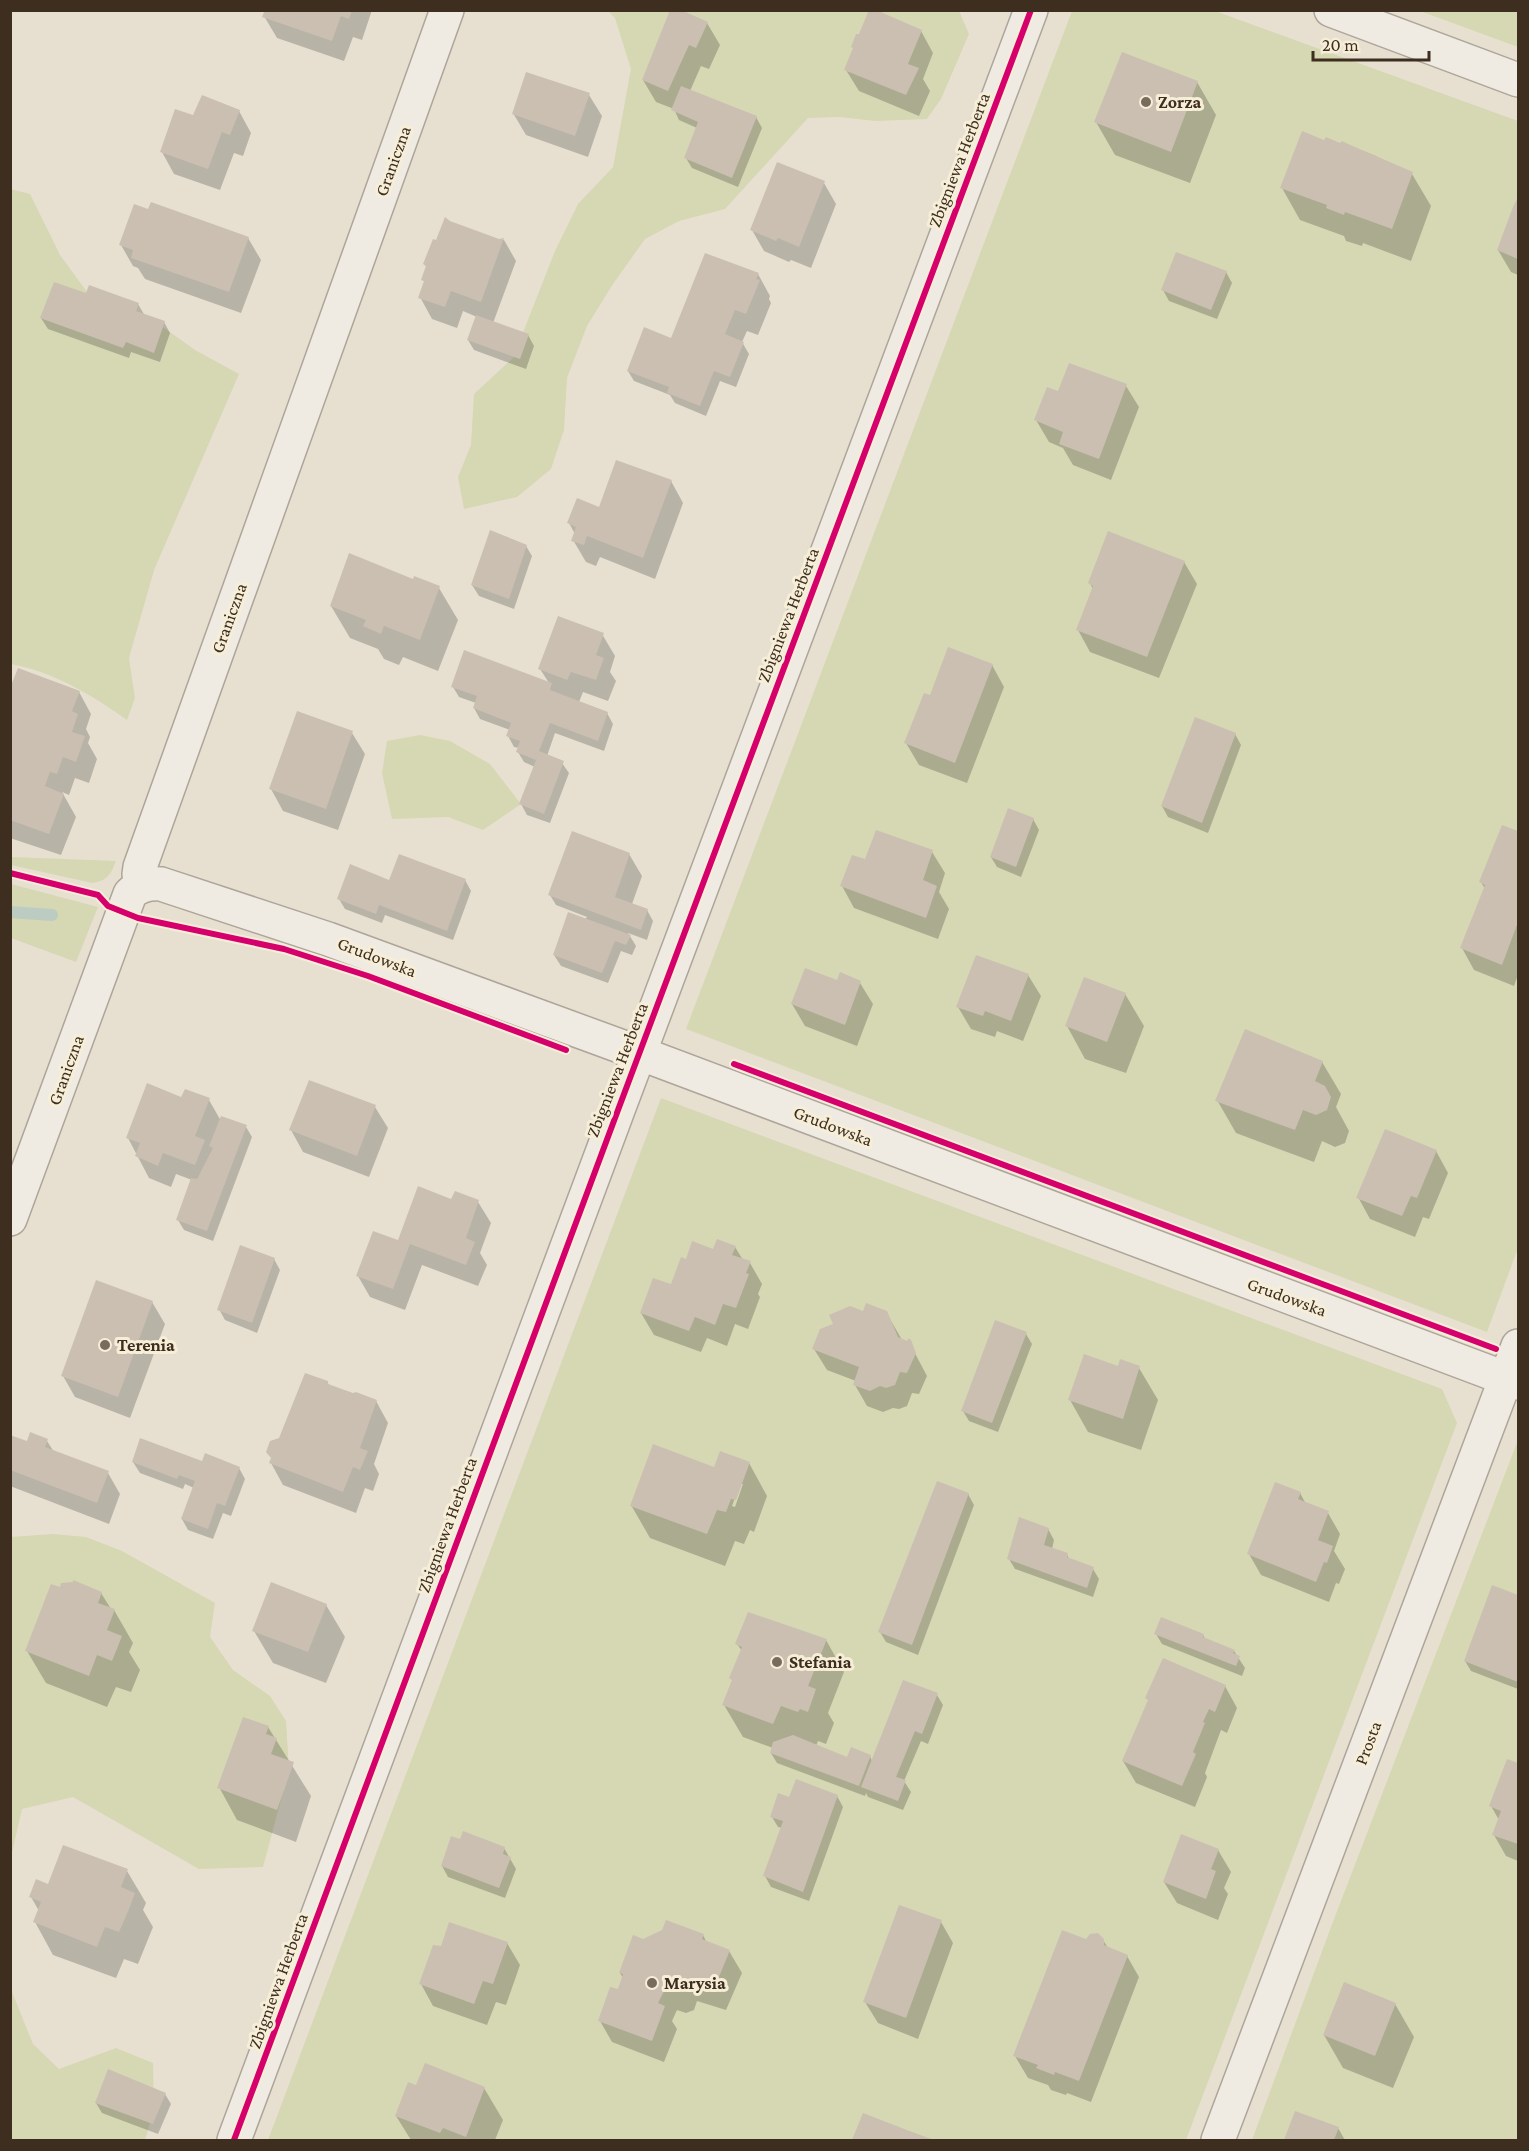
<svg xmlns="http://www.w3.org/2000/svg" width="1529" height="2151" font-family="'Crimson Pro',serif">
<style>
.green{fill:#d6d7b3}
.shadow{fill:#0003;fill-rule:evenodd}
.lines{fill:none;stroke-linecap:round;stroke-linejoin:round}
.stream{stroke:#bcccc2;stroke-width:12}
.building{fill:#cbbfb2}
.street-casing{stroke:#ada599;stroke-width:36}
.street{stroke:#efebe3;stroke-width:33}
.cycleway-casing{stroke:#f7eed8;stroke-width:10}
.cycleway{stroke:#d6006c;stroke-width:6}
.poi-dot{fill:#786c5e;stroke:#f7eed8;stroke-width:2}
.labels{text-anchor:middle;stroke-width:6;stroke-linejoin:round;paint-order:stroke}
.poi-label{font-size:18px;font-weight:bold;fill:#3d2e20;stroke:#f7eed8;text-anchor:start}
.street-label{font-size:18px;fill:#3d2e20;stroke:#f7eed8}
</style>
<rect width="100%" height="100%" fill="#e7e0d1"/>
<!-- green -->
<g class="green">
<path d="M608,11H959L969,34L941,99L927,119L876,121L839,117L808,118L725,209L679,221L645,239L613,284L587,326L567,378L564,430L551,469L517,497L464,509L458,477L471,445L474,394L513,358L555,251L578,204L613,167L631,69L615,18Z"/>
<path d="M1072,11H1215L1518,121V1248L1487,1332L686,1029Z"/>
<path d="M1420,11H1518V47Z"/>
<path d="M10,189L30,194L60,255L87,292L160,325L195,350L239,374L154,570L129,658L135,698L127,720C92,695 54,672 11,664Z"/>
<path d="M420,735L450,741L490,764L521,804L483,830L448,817L392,819L382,773L387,741Z"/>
<path d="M11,857L116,861C111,874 107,881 92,883L11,865Z"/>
<path d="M11,884L98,907L76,962L11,938Z"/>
<path d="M661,1098L1442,1389L1457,1423L1186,2140H268Z"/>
<path d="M1518,1440V2140H1252L1331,1927Z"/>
<path d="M53,1534L86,1537L122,1551L215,1603L210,1637L233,1670L270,1696L286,1721L289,1770L263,1867L199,1869L73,1797L22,1809L11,1857V1537Z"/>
<path d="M10,1987L33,2044L59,2069L116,2048L153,2063L154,2109L145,2140H11Z"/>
</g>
<!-- shadow -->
<g class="shadow">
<path d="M266,10H372L362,40L353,37L344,61L277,38L264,16Z"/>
<path d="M707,23L720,45L709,69L701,66L690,91L756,117L762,128L738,187L692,168L686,158L697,128L679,120L674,109L656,102L643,80Z"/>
<path d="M921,31L933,53L923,79L930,91L919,116L859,91L846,70Z"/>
<path d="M1197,82L1216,115L1190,183L1115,155L1096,122Z"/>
<path d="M589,95L602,116L588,157L526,135L513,113Z"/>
<path d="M239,111L251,133L243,156L234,153L220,190L174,174L162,152L194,117Z"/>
<path d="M1325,142L1341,145L1342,143L1376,156L1378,159L1412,174L1431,206L1411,261L1363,243L1362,246L1346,241L1344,236L1300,220L1282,188Z"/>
<path d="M824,183L836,204L811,268L791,260L789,262L764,251L752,230Z"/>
<path d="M1518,199V275L1511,272L1498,250Z"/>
<path d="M149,211L248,238L261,260L241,313L145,279L138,268L133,266L121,245Z"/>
<path d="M449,222L499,240H504L516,261L493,323L528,335L534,346L526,369L474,350L468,340L477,317L463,311L457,328L432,319L420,297L425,283L423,280L427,268L425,264Z"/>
<path d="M1226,272L1232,283L1217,319L1169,301L1163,290Z"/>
<path d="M758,274L770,296L769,299L771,303L758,335L747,331L742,342L749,354L736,387L720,381L706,416L675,403L670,395L634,381L628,371L672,340Z"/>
<path d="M87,295L138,304L145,316L164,322L170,333L160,362L131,352L129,358L48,329L41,318Z"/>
<path d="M1126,386L1139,407L1111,480L1073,465L1063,448L1049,442L1036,420L1059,393Z"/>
<path d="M671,481L683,503L655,579L600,557L596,566L586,562L573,540L575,534L569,523Z"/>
<path d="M526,546L532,556L514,609L479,596L472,585Z"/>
<path d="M1184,562L1197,584L1159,678L1090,652L1078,630L1093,589L1090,583Z"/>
<path d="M413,581L439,588L458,620L438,671L403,657L399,665L384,659L378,649L350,638L331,606Z"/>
<path d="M602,634L615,656L610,672L616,681L608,701L583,692L579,702L607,713L613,724L604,751L555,733L547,756L562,763L569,773L550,823L527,815L521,804L535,767L524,762L518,752L519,748L514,747L508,736L510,730L480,719L474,708L476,703L459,697L453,687L549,683L540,669Z"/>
<path d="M992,665L1004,687L967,783L919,765L906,743L931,697Z"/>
<path d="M10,692H79L91,714L86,729L90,737L88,743L97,759L89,783L75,778L69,795L62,792L76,817L61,855L10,838Z"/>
<path d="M352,733L365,754L338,830L283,811L271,789Z"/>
<path d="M1235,734L1241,745L1208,833L1168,817L1162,806Z"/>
<path d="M1033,819L1039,830L1021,877L997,867L991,857Z"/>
<path d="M1503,827L1518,833V975L1514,986L1474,970L1462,948L1485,889L1481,882Z"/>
<path d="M932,852L945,873L939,892L949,909L938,939L854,908L842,886Z"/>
<path d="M629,854L642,876L632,904L647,910L653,921L647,940L628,933L636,946L632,955L621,951L608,983L561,966L554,955L587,917L556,905L550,895Z"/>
<path d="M465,880L471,891L453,940L385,915L382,923L345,909L339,899Z"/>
<path d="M1028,975L1041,996L1023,1041L997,1031L995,1037L971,1029L958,1007Z"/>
<path d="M860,983L873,1004L857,1046L805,1026L792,1004Z"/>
<path d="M1125,994L1144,1026L1126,1073L1085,1059L1067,1026Z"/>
<path d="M1322,1062L1341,1094L1336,1107L1349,1131L1345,1143L1335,1147L1322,1141L1314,1162L1236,1133L1217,1100Z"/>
<path d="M182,1099L209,1100L221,1121L246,1127L252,1137L213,1241L184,1230L178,1220L192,1180L176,1174L171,1187L149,1178L128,1138Z"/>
<path d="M375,1107L388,1128L369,1177L303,1152L291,1130Z"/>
<path d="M1436,1151L1448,1173L1429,1219L1423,1217L1415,1237L1370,1219L1358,1197Z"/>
<path d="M452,1201L478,1202L491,1223L480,1253L487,1265L478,1286L422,1265L405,1310L370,1297L358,1276Z"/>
<path d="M735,1247L743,1260L750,1263L762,1284L758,1294L760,1297L748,1329L735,1324L727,1346L707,1338L701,1352L654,1335L641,1313L672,1286L687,1261L714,1251Z"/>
<path d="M274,1259L280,1270L257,1333L225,1320L219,1309Z"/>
<path d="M152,1302L165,1324L130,1418L75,1397L63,1376Z"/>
<path d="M886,1312L902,1340L909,1342L927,1376L919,1394L912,1393L907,1406L899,1409L893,1408L883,1412L867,1406L855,1385L856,1381L827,1370L814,1349L864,1313Z"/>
<path d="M1026,1334L1032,1344L998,1432L969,1421L963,1411Z"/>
<path d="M1119,1368H1139L1158,1400L1141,1450L1088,1432L1070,1400Z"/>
<path d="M327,1382L330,1386L376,1401L388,1423L374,1464L379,1474L373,1491L365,1488L356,1513L283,1485L271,1463Z"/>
<path d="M10,1436L28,1443L47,1441L54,1452L108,1473L120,1494L109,1524L10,1486Z"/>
<path d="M133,1462L202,1463L239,1468L245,1479L231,1516L223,1513L213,1539L188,1530L182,1519L194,1488L185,1484L183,1489L140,1473Z"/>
<path d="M749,1463L767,1496L754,1532L750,1530L744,1544L735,1541L725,1566L650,1538L631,1505L715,1469ZM740,1484H743L735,1507L732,1506Z"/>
<path d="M1300,1493L1306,1504L1328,1513L1340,1534L1334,1551L1345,1569L1339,1584L1336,1583L1329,1602L1261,1575L1249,1554Z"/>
<path d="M968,1494L974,1505L918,1655L886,1642L880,1632Z"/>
<path d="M1048,1529L1054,1540L1052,1549L1067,1555L1070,1560L1093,1569L1099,1579L1093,1597L1015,1569L1009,1559Z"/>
<path d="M1493,1587L1518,1596V1689L1471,1671L1465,1661Z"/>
<path d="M60,1589L101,1593L111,1609L114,1610L133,1643L129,1652L140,1670L131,1692L116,1687L107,1707L46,1683L27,1651Z"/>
<path d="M326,1605L345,1637L326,1683L273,1663L254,1631Z"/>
<path d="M1156,1634L1203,1635L1206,1640L1234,1651L1245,1668L1242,1676L1162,1644Z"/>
<path d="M826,1640L844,1672L828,1713L834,1723L826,1744L818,1741L816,1746L848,1759L870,1756L872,1761L937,1695L943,1705L928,1744L921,1741L904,1781L911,1792L903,1810L868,1797L866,1793L865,1796L777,1763L771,1753L773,1748L743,1737L724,1705L742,1651L737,1644Z"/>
<path d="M1225,1686L1237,1708L1227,1733L1221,1730L1205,1773L1207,1777L1195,1807L1136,1783L1123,1761Z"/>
<path d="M268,1727L311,1796L296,1842L237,1820L219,1787Z"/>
<path d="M1508,1761L1518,1765V1861L1506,1856L1494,1835L1499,1820L1491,1806Z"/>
<path d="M837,1796L843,1807L809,1901L771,1887L765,1876L782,1828L778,1827L772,1817L790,1799Z"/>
<path d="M504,1848L516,1869L505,1898L448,1877L442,1866Z"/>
<path d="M1218,1850L1231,1872L1224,1888L1228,1894L1218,1920L1177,1903L1164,1882Z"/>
<path d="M127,1871L146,1903L143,1910L153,1927L138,1964L124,1959L116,1978L53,1955L35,1922L39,1911L31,1897L49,1886Z"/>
<path d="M941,1922L953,1943L918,2039L878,2023L865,2002Z"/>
<path d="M664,1931L703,1935L707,1943L729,1951L742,1973L726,2010L697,2001L694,2010L686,2013L677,2010L672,2021L677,2029L664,2062L612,2042L600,2021L618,1991L623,1978L620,1973L643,1941Z"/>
<path d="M1086,1940H1103L1108,1948L1127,1956L1139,1977L1091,2102L1067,2093L1066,2095L1051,2090L1048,2085L1028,2078L1015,2056Z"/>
<path d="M507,1943L520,1965L506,2005L496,2002L487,2025L433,2006L421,1984Z"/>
<path d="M1395,2004L1414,2037L1393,2088L1343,2068L1324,2035Z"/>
<path d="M417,2087L484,2088L503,2120L495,2140H411L396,2116Z"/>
<path d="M165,2094L171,2104L158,2134L102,2113L96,2103Z"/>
<path d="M1296,2113L1338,2128L1345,2140H1285Z"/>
<path d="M863,2115L931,2140H854Z"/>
</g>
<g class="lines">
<!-- stream -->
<path class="stream" d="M10,912L52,915"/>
</g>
<!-- building -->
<g class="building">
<path d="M265,10H352L349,19L341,16L332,41L262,17Z"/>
<path d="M670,10H681L708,22L696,48L689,45L668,91L642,80Z"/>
<path d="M869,10H876L922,30L908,64L919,68L906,95L844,70L853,48L851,47L856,34H859Z"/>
<path d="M1122,52L1198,81L1171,152L1094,122Z"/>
<path d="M526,72L590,93L575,136L512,114Z"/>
<path d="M681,86L757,116L732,178L684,158L698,122L671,110Z"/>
<path d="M202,95L240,110L230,135L222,132L208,169L160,152L175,109L193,115Z"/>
<path d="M1302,131L1324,140L1326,137L1340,143L1342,141L1348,144L1413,172L1392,229L1345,212L1344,215L1326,208L1327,205L1280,188Z"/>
<path d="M777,162L825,181L799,247L778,238L776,241L750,230Z"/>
<path d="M1518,197V259L1497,250L1513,207Z"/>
<path d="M151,202L249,237L229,292L131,258L133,250L119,245L134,204L148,209Z"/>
<path d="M445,217L450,221L499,239L504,238L481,302L451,291L445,307L418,298L424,281L421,280L426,266L423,264L433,239L436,240Z"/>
<path d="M1176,252L1227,271L1211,310L1161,290Z"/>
<path d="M705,253L759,273L756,279L760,280L746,314L735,310L725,334L744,342L730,377L714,371L700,406L667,393L669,387L627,371L644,327L671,338Z"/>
<path d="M54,282L86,293L89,285L139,303L136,311L165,321L154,353L126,342L123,348L40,318Z"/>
<path d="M476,315L529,334L520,359L467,340Z"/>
<path d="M1069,363L1127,384L1099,459L1059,444L1063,432L1034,420L1047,387L1058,391Z"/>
<path d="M616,460L672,480L643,558L587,536L584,545L571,541L576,527L567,523L577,498L599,507Z"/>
<path d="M490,530L527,545L509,599L471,585Z"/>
<path d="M1108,531L1185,561L1147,657L1076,630L1093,586L1088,583Z"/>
<path d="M349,553L413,579L414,576L440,586L420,640L384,626L381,634L363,626L366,620L330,606Z"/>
<path d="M558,616L604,633L596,655L604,658L596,680L571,672L567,680L538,669Z"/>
<path d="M948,647L993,664L955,763L904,743L924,693L930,695Z"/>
<path d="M464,650L552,683L550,690L608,712L598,741L550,723L539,751L564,761L544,814L519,804L536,760L516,752L520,741L506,736L511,723L473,708L477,696L451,687Z"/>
<path d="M18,668L80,691L72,711L78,714L72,732L85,736L76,762L63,757L57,774L50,772L45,786L64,794L49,834L10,820V688Z"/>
<path d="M297,711L353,731L326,809L269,789Z"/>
<path d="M1195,717L1236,733L1202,823L1161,806Z"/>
<path d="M1008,808L1034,818L1016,867L990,857Z"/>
<path d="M1502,825L1518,831V922L1502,965L1460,948L1485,885L1479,882Z"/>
<path d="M876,830L933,850L923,880L937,886L926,918L840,886L852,855L865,859Z"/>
<path d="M572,831L630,853L615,897L648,909L641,930L548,895Z"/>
<path d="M399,854L466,879L447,931L379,905L376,914L337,899L350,864L389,880Z"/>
<path d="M568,912L631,935L626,945L615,941L602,973L553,955Z"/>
<path d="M976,955L1029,974L1011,1021L985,1011L983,1016L956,1007Z"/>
<path d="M805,968L837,980L840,972L861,981L845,1025L791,1004Z"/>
<path d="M1084,977L1126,993L1107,1042L1065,1026Z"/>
<path d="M1245,1029L1323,1061L1315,1081L1325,1086L1331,1097L1327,1110L1316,1115L1303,1110L1295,1130L1215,1101Z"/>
<path d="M309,1080L376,1105L357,1156L289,1130Z"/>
<path d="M147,1083L181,1097L185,1089L210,1098L195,1136L205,1140L195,1165L163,1153L158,1166L135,1156L140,1143L126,1138Z"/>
<path d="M221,1116L247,1125L207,1231L176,1220L191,1178L197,1179L213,1148L209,1146Z"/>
<path d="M1385,1129L1437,1150L1417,1198L1411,1196L1402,1216L1356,1198Z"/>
<path d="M418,1186L451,1199L455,1191L479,1200L466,1238L475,1242L466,1265L410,1244L393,1289L356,1276L373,1231L398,1240Z"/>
<path d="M717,1239L736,1246L732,1255L751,1261L746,1273L749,1274L736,1308L723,1304L715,1325L695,1317L689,1331L640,1313L653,1278L671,1284L681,1257L686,1259L692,1241L713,1249Z"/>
<path d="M240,1245L275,1258L252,1323L217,1310Z"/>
<path d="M96,1280L153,1301L118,1397L61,1376Z"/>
<path d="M866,1303L887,1311L898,1337L907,1341L909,1338L911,1340L916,1353L907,1373L900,1372L895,1385L886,1388L880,1386L870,1391L853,1385L859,1367L812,1349L820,1329L833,1324L829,1315L850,1306L863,1311Z"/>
<path d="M995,1320L1027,1332L992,1423L961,1411Z"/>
<path d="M1084,1354L1118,1366L1120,1359L1140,1366L1123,1419L1068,1400Z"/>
<path d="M305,1373L328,1381V1384L353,1393L356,1392L377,1400L360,1448L368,1451L360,1470L353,1467L343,1492L269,1463L271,1458L266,1452L270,1441L279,1438Z"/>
<path d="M30,1432L48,1439L45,1447L109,1471L97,1503L10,1470V1435L27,1441Z"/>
<path d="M140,1438L202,1461L205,1453L240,1467L225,1506L217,1503L208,1529L181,1519L195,1481L179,1475L177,1479L132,1462Z"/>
<path d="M653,1444L714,1467L720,1451L750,1462L736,1500L731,1499L726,1512L717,1510L707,1534L630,1506Z"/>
<path d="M937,1481L969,1493L912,1645L878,1632Z"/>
<path d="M1275,1482L1301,1492L1298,1499L1329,1511L1318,1540L1333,1546L1327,1563L1324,1562L1316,1582L1247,1554Z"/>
<path d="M1019,1517L1049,1528L1044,1545L1068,1553L1067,1557L1094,1567L1087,1588L1007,1559Z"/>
<path d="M73,1580L102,1592L98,1603L115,1609L107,1630L122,1636L112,1661L97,1655L89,1676L25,1651L51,1584L60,1587L61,1583L73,1582Z"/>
<path d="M271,1582L327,1604L308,1652L252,1631Z"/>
<path d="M1492,1585L1518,1595V1682L1464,1661Z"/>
<path d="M748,1612L827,1639L808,1686L816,1689L808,1712L800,1709L798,1712L781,1706L773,1724L722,1705L732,1680L729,1678L742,1647L735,1644Z"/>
<path d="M1161,1617L1204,1634L1203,1637L1235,1650L1233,1653L1240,1656L1236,1666L1154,1634Z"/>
<path d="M1163,1658L1226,1685L1215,1712L1209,1709L1203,1722L1205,1723L1193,1752L1196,1754L1182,1786L1122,1761L1148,1700L1145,1698Z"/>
<path d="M903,1680L938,1693L922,1734L915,1731L896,1777L906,1780L898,1801L861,1787Z"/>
<path d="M243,1717L269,1726L266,1734L277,1738L271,1754L294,1762L277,1810L217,1788Z"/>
<path d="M793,1735L847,1757L851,1747L871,1755L859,1786L770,1753L773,1742Z"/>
<path d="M1507,1759L1518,1763V1844L1492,1835L1501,1811L1489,1806Z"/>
<path d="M796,1779L838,1795L803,1892L763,1876L783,1821L770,1817L778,1793L789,1797Z"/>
<path d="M463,1831L505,1847L503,1854L511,1857L499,1888L441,1866L451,1836L460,1839Z"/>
<path d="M1181,1834L1219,1849L1211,1869L1216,1871L1206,1899L1163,1882Z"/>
<path d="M63,1845L128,1869L121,1887L135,1893L129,1909L119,1932L105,1927L97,1947L33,1922L41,1902L29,1897L36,1879L48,1884Z"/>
<path d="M899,1905L942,1920L906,2018L863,2002Z"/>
<path d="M666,1920L704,1934L702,1939L730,1950L714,1989L685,1980L682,1988L673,1992L665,1989L658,2003L665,2006L652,2041L598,2021L610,1987L618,1989L623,1974L619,1973L633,1935L643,1939L662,1930Z"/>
<path d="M449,1922L508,1942L493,1984L483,1981L474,2004L419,1984L433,1945L441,1946Z"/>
<path d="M1062,1930L1086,1939L1090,1934L1098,1933L1104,1939V1945L1128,1955L1079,2081L1055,2072L1054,2075L1036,2068L1038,2065L1013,2056Z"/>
<path d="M1344,1982L1396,2003L1375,2056L1323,2035Z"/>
<path d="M425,2063L485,2087L466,2137L443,2128L440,2133L395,2116L408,2082L416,2085Z"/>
<path d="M108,2069L166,2093L153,2124L95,2103Z"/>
<path d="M1295,2111L1339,2127L1334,2140H1284Z"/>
<path d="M863,2113L912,2132L934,2140H852Z"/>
</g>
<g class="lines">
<defs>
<g id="street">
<path d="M1331,10L1518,80"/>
<path d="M143,885L139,874L140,867L447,10"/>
<path d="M10,1219L130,894C139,885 149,883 161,884L328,939L639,1053L1518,1383"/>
<path d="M234,2140L618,1110L1031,10"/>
<path d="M1218,2140L1518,1346"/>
</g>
</defs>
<!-- street casing -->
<use href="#street" class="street-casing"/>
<!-- street -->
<use href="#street" class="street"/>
<defs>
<g id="cycleway">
<path d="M10,873L98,895L108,906L138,918L284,949L368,976L566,1050"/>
<path d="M734,1064L1496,1349"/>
<path d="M234,2140L618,1110L1031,10"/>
</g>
</defs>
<!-- cycleway casing -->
<use href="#cycleway" class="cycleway-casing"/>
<!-- cycleway -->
<use href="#cycleway" class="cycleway"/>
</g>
<!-- markers -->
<g class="poi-dot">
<circle cx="1146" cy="102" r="6"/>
<circle cx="105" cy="1345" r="6"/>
<circle cx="777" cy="1662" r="6"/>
<circle cx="652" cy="1983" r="6"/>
</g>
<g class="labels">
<!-- poi labels -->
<g class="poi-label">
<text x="1158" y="108">Zorza</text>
<text x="117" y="1351">Terenia</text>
<text x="789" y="1668">Stefania</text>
<text x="664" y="1989">Marysia</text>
</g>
<!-- street labels -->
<g class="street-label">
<text transform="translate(959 160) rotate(-69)" y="6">Zbigniewa Herberta</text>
<text transform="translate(393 161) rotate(-70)" y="6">Graniczna</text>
<text transform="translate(788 615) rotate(-69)" y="6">Zbigniewa Herberta</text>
<text transform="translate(229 618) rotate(-70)" y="6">Graniczna</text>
<text transform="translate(377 957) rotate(21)" y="6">Grudowska</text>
<text transform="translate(66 1070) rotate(-70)" y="6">Graniczna</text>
<text transform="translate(617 1070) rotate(-69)" y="6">Zbigniewa Herberta</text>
<text transform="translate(833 1126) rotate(21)" y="6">Grudowska</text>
<text transform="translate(1287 1297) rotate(20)" y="6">Grudowska</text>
<text transform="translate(447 1525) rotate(-70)" y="6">Zbigniewa Herberta</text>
<text transform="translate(1368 1743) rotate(-69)" y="6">Prosta</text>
<text transform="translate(278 1981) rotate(-70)" y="6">Zbigniewa Herberta</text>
</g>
</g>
<!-- border -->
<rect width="1529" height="2151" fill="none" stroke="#3d2e20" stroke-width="24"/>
<!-- scale -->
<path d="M1313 51v9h116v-9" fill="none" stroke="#3d2e20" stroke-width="3"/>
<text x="1322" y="51" font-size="18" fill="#3d2e20" stroke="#f7eed8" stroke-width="4.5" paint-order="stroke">20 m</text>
</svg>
